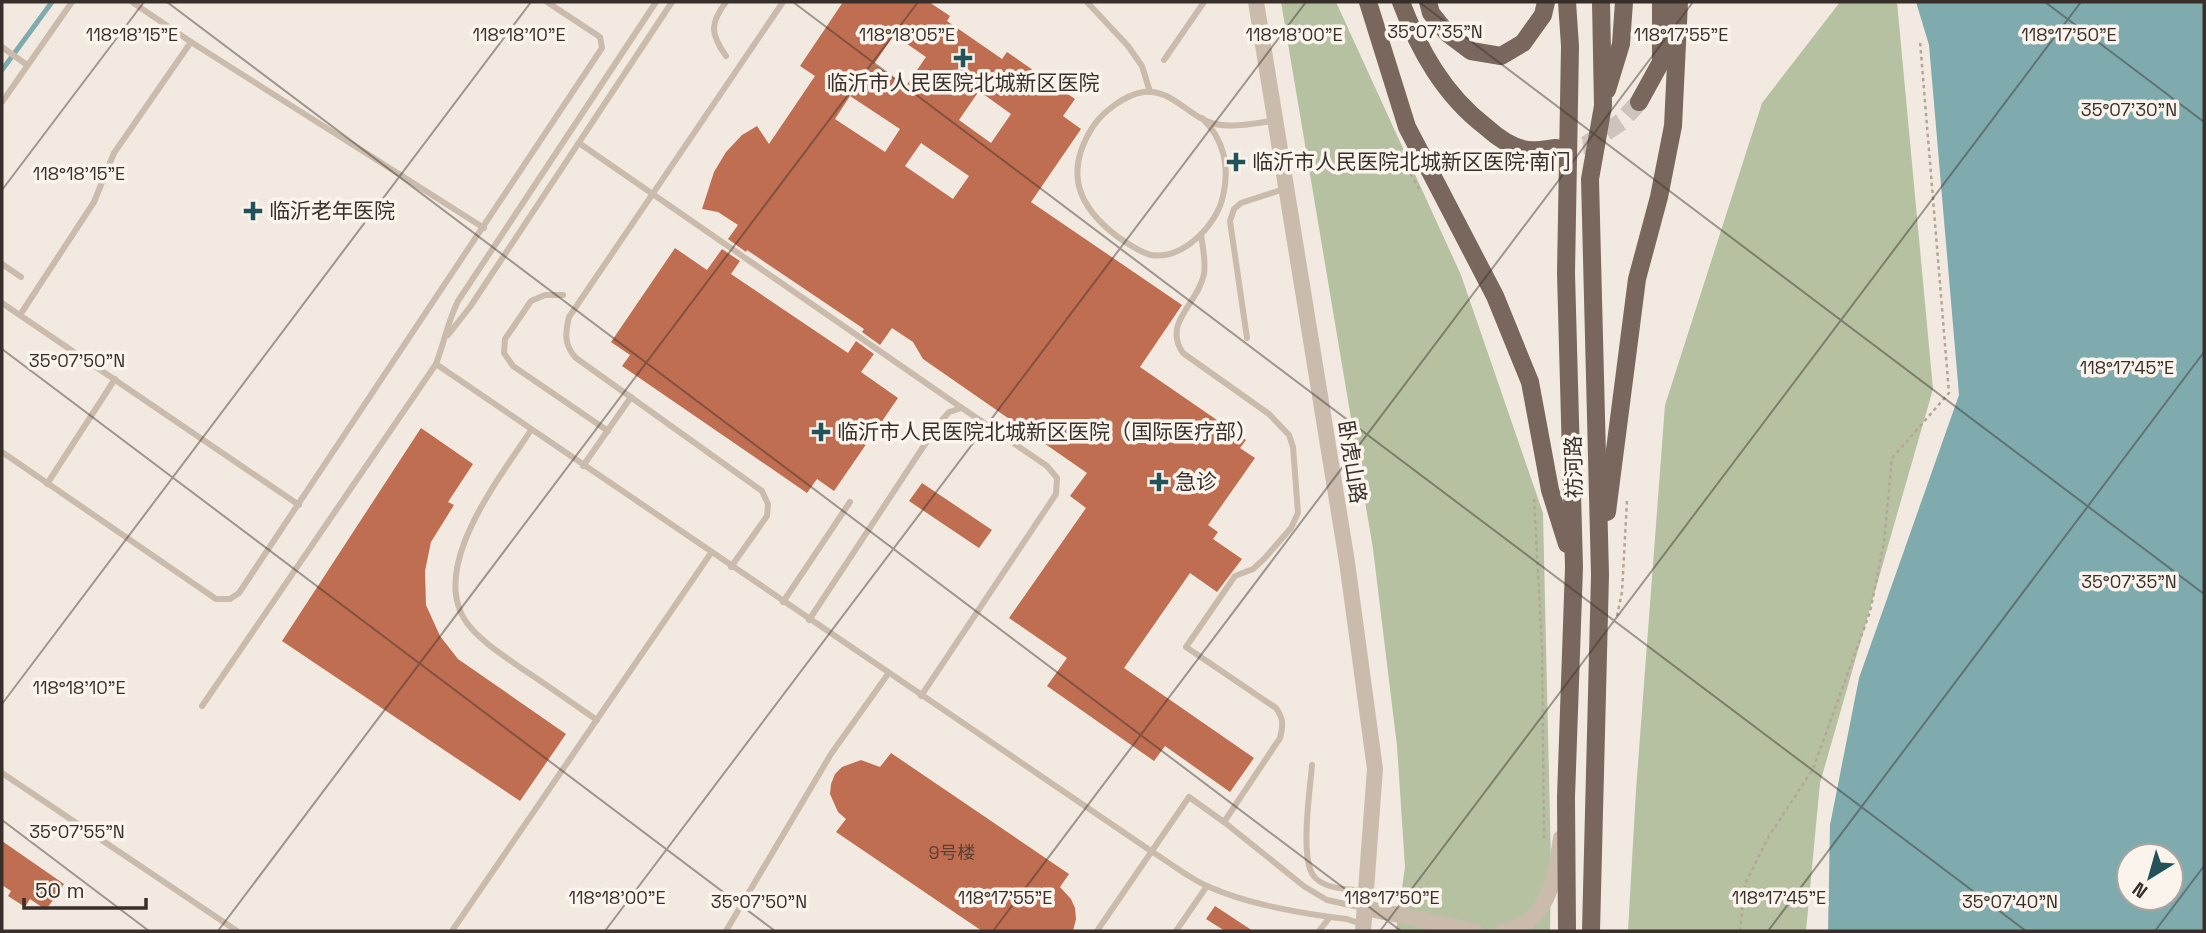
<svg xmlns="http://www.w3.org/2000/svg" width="2206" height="933" font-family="'Space Grotesk','Noto Sans SC',sans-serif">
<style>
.green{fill:#b5c1a1}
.water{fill:#80abae;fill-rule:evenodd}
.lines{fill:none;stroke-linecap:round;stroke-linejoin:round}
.stream{stroke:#80abae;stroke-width:5}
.building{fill:#c06e51;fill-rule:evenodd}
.primary-tunnel{stroke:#cdc5bc;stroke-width:18;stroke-dasharray:18 9;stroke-linecap:butt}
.path{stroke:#b6a597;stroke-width:2.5;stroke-dasharray:3.5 3.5;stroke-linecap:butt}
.service{stroke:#cabbac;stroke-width:6}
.tertiary{stroke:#cabbac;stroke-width:16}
.primary{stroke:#79675d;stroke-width:18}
.ticks{fill:none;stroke:#382f2b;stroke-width:2;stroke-opacity:0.45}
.poi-dot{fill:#225358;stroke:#faf4ed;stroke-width:2.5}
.labels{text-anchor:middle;stroke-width:7;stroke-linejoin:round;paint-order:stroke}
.number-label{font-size:18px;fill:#5a3f34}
.poi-label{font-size:21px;fill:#382f2b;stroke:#faf4ed;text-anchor:start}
.street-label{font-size:21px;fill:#382f2b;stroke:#faf4ed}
.ticks-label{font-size:18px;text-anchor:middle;fill:#382f2b;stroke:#faf4ed;stroke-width:7;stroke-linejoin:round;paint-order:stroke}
</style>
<rect width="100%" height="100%" fill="#f2eae0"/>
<!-- green -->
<g class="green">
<path d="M1281,2H1336L1461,275L1543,513L1551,863L1550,931H1396L1405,867L1397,746L1373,549Z"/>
<path d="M1840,2H1897L1933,389L1820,783L1806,931H1628L1636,790L1665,405L1762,103Z"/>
</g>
<!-- water -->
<path class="water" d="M1916,2H2204V931H1828L1830,825L1859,678L1959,395L1929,45ZM2129,856H2171V898H2129Z"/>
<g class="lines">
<!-- stream -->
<path class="stream" d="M2,70L52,2"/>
</g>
<!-- building -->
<g class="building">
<path d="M843,2H929L950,16L947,21L1002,59L1007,52L1075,99L1063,116L1081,129L1031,202L1182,305L1140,367L1246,440L1240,448L1255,458L1208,525L1218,532L1213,539L1242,559L1217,592L1190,573L1124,668L1254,758L1230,792L1165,746L1154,761L1047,686L1067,658L1009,618L1086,508L1070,496L1087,473L923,359L913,342L892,328L880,345L862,332L864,329L747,250L746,252L728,239L738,225L718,212L702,209L714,172L726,152L742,135L757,126L769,144L815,76L800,66ZM894,35L926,57L906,86L874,64ZM979,91L1011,114L991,143L959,120ZM850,96L900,129L885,152L835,119ZM921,143L969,176L953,199L905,166Z"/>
<path d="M675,248L707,270L722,249L740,261L731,274L848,353L856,341L874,354L861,372L898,398L834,491L817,479L807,493L622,366L630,355L611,342Z"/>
<path d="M421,428L473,464L448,502L454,505L431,542L425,571L426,605L440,636L458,659L566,734L520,801L282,641Z"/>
<path d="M922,483L992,530L979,548L909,501Z"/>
<path d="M891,753L1069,874L1060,887L1071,899L1075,908L1076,919L1073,931H982L836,832L846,819L838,812L830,794L831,784L835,774L842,767L861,760L880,767Z"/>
<path d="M2,841L64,884L46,910L30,899L25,907L8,896L11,891L2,885Z"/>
<path d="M1215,906L1253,931H1225L1206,919Z"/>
</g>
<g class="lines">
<!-- primary-tunnel -->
<path class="primary-tunnel" d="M1556,148L1586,145L1621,122L1639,102"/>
<!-- path -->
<g class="path">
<path d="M1401,155L1419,189"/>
<path d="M1534,499L1542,646L1544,839"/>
<path d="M1617,616L1622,592L1627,501"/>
<path d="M1740,931L1745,884L1769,836L1813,769L1870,612L1884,542L1892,458L1949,393L1920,41"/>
</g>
<!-- service -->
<g class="service">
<path d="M132,2L191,42L484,228"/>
<path d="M656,2L458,301C448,321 444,343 436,364L1151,851C1169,862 1187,877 1207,886C1245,903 1289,911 1330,917"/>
<path d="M726,2C709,24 711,35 726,56"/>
<path d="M1087,2L1128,46L1142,66L1150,92"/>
<path d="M2,47L27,65"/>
<path d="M1164,60L1204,2"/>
<path d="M2,102L72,2"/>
<path d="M1202,118C1224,139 1230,167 1223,196C1217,225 1183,260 1151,255C1139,252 1128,244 1118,237C1078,207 1064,173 1092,128C1102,112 1125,95 1143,92C1172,88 1189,118 1215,124C1233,128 1255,123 1273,121"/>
<path d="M579,143L962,408"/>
<path d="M2,264L21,277"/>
<path d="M563,295H545L531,301L505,339L504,353L513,366L608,431"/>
<path d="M2,303L299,505"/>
<path d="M20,315L94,202L114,153L191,42"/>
<path d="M448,335L470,307L672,2"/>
<path d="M1247,338L1230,221L1234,209L1241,203L1284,189"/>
<path d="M531,430C501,477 422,573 471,628C485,644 504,656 521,668C547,685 572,703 597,720"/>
<path d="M2,452L216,599H230L239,593L602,48L600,37L547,2"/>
<path d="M583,466L631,397"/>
<path d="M47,484L115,379"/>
<path d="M731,567L767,516L768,504L762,491L576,358C564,345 565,334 569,317L783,2"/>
<path d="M783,602L850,502"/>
<path d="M809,620L937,426L949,412L962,408L1047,466L1057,478L1056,494L921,696"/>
<path d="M202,706L436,364"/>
<path d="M1312,765C1310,790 1300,856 1313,875C1322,889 1349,890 1364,890"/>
<path d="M2,773L237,931"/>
<path d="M1224,822L1305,887L1327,900L1363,908"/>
<path d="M452,931L711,553"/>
<path d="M726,931L831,754L888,674"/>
<path d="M1097,931L1189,797L1224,822L1280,738C1283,726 1284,719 1276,708L1186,647L1235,576L1253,569L1264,559L1291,528L1298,513L1293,447L1289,435L1269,414L1183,353C1162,323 1198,304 1204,274C1206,262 1203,248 1201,235"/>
<path d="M1176,931L1207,886"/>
<path d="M1319,931L1330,917L1347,919L1361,924"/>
</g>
<!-- tertiary -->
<g class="tertiary">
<path d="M1256,2L1347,562L1375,769L1363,931"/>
<path d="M1365,908L1475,931"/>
<path d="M1503,931C1549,924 1555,877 1561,838"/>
</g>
<!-- primary -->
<g class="primary">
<path d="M1368,2L1407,127L1495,296L1530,382L1550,490L1567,544"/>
<path d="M1401,2C1419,50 1444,95 1486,127C1496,136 1510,146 1523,149C1533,152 1546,149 1556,148"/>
<path d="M1428,2L1431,13L1447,33L1471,51L1501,56L1523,43L1543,15L1546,2"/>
<path d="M1607,90L1621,44L1624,2"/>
<path d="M1639,102L1661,62V2"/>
<path d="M1607,512L1637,279L1659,197L1673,126L1679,2"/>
<path d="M1567,931L1566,797L1574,567L1566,273L1570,46L1567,2"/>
<path d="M1591,931L1600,575L1590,179L1603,106L1601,2"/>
</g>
</g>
<!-- ticks -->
<path class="ticks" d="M167,2L1401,931M793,2L2026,931M1419,2L2204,594M2045,2L2204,122M2,190L144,2M2,349L775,931M2,704L531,2M2,820L149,931M218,931L918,2M605,931L1306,2M993,931L1693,2M1380,931L2081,2M1768,931L2204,352M2155,931L2204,866"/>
<!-- markers -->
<g class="poi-dot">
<path d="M959.5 47.5h7v7h7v7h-7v7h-7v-7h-7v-7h7z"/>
<path d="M1232.5 151.5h7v7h7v7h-7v7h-7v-7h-7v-7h7z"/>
<path d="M249.5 200.5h7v7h7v7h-7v7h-7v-7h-7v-7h7z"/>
<path d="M817.5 421.5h7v7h7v7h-7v7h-7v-7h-7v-7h7z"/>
<path d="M1155.5 471.5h7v7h7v7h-7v7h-7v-7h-7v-7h7z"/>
</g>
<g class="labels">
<!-- number labels -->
<g class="number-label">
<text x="952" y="859">9号楼</text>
</g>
<!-- poi labels -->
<g class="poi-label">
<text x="963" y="90" text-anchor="middle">临沂市人民医院北城新区医院</text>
<text x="1252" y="169">临沂市人民医院北城新区医院·南门</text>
<text x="269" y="218">临沂老年医院</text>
<text x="837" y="439">临沂市人民医院北城新区医院（国际医疗部）</text>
<text x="1175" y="489">急诊</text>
</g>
<!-- street labels -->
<g class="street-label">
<text transform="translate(1352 462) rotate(81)" y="7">卧虎山路</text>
<text transform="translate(1574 467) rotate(-91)" y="7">祊河路</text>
</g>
</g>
<g class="ticks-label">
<text x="1435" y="38">35°07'35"N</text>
<text x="132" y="41">118°18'15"E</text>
<text x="519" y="41">118°18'10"E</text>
<text x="907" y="41">118°18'05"E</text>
<text x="1294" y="41">118°18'00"E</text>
<text x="1681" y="41">118°17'55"E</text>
<text x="2069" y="41">118°17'50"E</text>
<text x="2129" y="116">35°07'30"N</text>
<text x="79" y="180">118°18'15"E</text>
<text x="77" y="367">35°07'50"N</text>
<text x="2127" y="374">118°17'45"E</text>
<text x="2129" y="588">35°07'35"N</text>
<text x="79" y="694">118°18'10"E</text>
<text x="77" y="838">35°07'55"N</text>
<text x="617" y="904">118°18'00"E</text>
<text x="1005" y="904">118°17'55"E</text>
<text x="1392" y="904">118°17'50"E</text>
<text x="1779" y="904">118°17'45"E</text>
<text x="759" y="908">35°07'50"N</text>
<text x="2010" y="908">35°07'40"N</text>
</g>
<!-- border -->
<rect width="2206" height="933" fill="none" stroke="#382f2b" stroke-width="7"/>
<!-- north arrow -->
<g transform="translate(2150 877) rotate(217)"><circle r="33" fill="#faf4ed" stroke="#aca59f" stroke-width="2"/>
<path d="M0-5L12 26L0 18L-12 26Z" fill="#225358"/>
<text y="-10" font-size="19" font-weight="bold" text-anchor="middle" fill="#382f2b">N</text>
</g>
<!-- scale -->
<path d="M24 898v10h122v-10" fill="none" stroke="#382f2b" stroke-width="3.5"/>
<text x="35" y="898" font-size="21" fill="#382f2b" stroke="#faf4ed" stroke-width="5" paint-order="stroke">50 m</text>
</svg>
